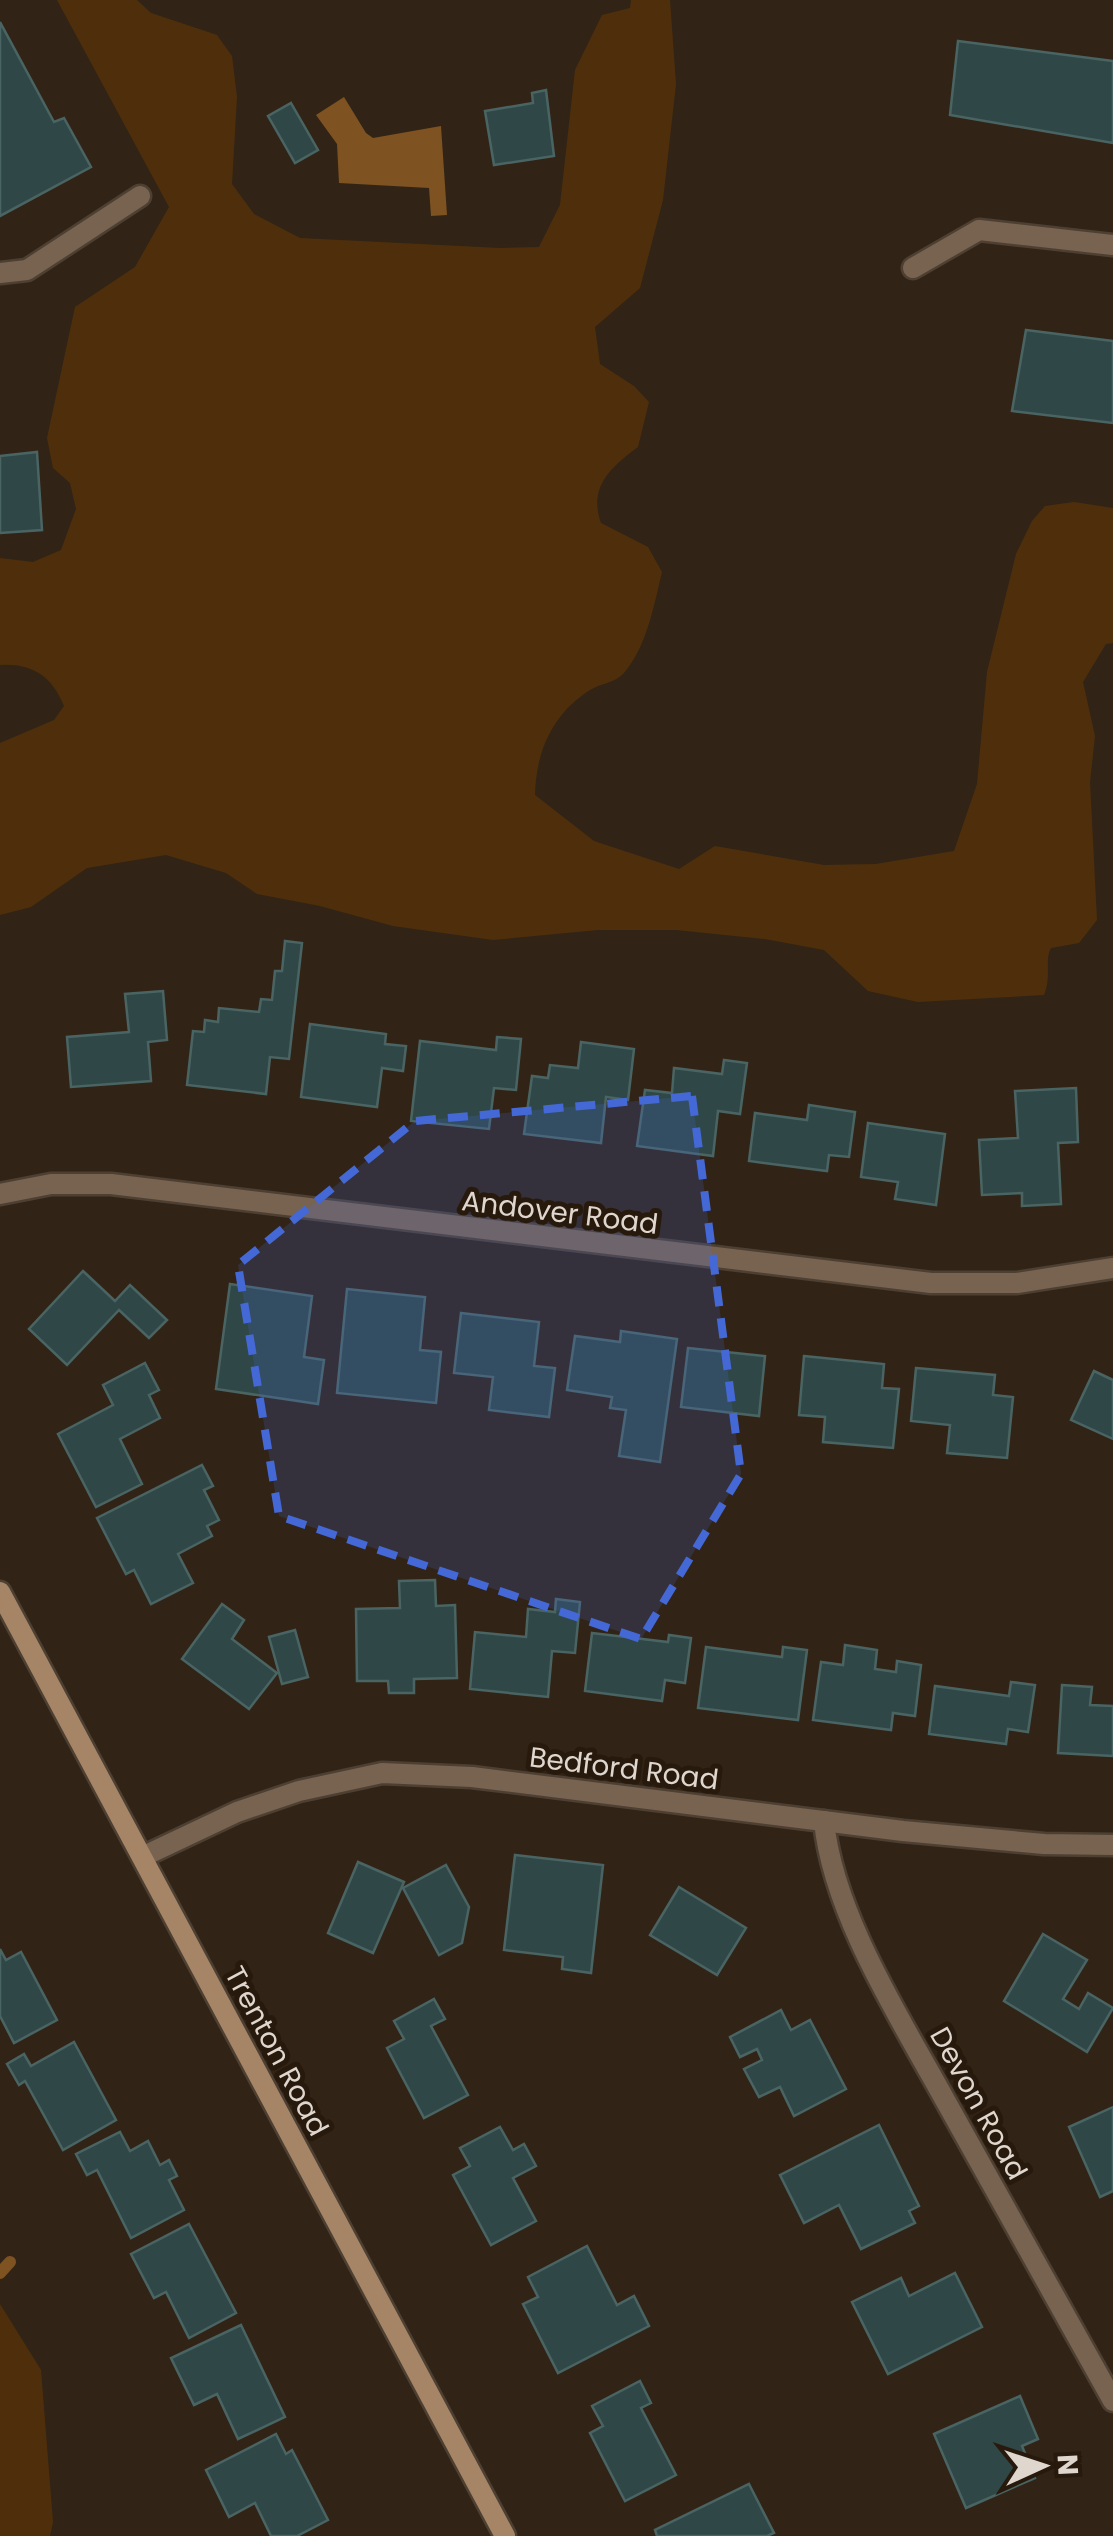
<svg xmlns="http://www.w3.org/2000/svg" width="1113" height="2536" font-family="Poppins,sans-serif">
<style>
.green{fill:#4f2f0b}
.water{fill:#7e5221}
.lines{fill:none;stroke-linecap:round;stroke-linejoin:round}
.stream{stroke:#7e5221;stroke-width:12}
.building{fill:#2f4847;stroke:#4a6463;stroke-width:2.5}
.service-casing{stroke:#4d4033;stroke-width:25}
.minor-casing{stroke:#4d4033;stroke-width:25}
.secondary-casing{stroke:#4d4033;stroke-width:25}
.service{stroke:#786350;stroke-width:20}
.minor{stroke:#786350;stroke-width:20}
.secondary{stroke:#a68566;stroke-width:20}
.marked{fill:#4469d6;fill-opacity:0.2;stroke:#4469d6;stroke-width:8;stroke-dasharray:20 12;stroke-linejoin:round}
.labels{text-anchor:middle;stroke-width:10;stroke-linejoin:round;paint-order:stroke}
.street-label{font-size:28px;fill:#dfd6ce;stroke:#271a0d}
</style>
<rect width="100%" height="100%" fill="#312416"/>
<!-- green -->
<g class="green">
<path d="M57,0H137L151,13L217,35L232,56L237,97L232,184L254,214L300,238L500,248L539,247L560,205L575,70L602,15L630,8L631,0H670L676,84L663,200L640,288L595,327L600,364L634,386L649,402L638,447C611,467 588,487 601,523L648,547L662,572C654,605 647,646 624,673C615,683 601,683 590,690C552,714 536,752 535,795L594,841L679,869L715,846L824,865L876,864L954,851L977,784L987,672L1016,554L1032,521L1045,506L1074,502L1113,508V643L1106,644L1083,682L1095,736L1090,782L1097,920L1079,943L1051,948C1044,961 1052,975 1044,995L918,1002L868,991L824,950L765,939L676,930H598L493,940L393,926L320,906L257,894L226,873L166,855L87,868L31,907L0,915V743L54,720L64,706C52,676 32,663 0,665V558L33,562L61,550L76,509L70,483L53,468L47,438L75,307L135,267L169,207Z"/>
<path d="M0,2304L41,2370L53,2522L50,2536H0Z"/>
</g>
<!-- water -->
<path class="water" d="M344,97L366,133L373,138L441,126L447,215L431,216L429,188L339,183L337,144L316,115Z"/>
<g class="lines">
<!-- stream -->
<path class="stream" d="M0,2273L10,2262"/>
</g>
<!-- building -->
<g class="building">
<path d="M0,22L54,122L64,118L91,167L0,216Z"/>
<path d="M958,41L1113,61V143L950,115Z"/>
<path d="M546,90L554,156L494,165L485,111L533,103L532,93Z"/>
<path d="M291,103L318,150L295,163L268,116Z"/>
<path d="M1026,330L1113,341V423L1012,411Z"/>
<path d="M37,452L42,530L0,533V456Z"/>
<path d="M285,941L302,943L289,1059L270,1057L266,1094L187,1085L193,1031L204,1032L205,1020L218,1022L219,1008L259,1012L261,999L272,1000L275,971H282Z"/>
<path d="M163,991L167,1040L148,1042L151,1081L71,1087L67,1037L129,1032L125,994Z"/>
<path d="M310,1024L386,1034L385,1044L406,1046L403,1071L382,1068L377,1107L301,1097Z"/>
<path d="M497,1037L521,1039L516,1090L494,1088L489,1129L411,1121L420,1041L496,1050Z"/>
<path d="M581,1042L634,1049L628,1100L606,1097L601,1143L524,1134L532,1076L548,1078L550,1065L578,1068Z"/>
<path d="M724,1060L747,1063L740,1114L718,1111L713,1156L637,1146L645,1090L672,1093L674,1068L722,1074Z"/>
<path d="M1076,1088L1078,1142L1058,1143L1061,1204L1022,1206V1193L982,1195L979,1140L1018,1138L1015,1091Z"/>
<path d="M809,1105L855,1112L849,1157L829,1155L827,1171L749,1161L755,1113L807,1120Z"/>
<path d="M868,1123L945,1134L936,1205L895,1199L898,1182L861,1177Z"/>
<path d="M83,1271L115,1301L130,1285L167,1320L149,1338L119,1310L67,1365L29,1329Z"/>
<path d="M230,1284L312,1296L304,1357L324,1360L318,1404L216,1389Z"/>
<path d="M347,1289L425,1297L420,1350L441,1352L436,1403L337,1393Z"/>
<path d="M461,1313L539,1322L534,1366L555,1368L549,1417L489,1410L493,1377L454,1373Z"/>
<path d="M621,1331L677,1339L660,1462L619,1456L626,1410L610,1408L612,1397L567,1390L575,1336L620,1342Z"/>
<path d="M688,1348L765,1356L759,1416L681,1407Z"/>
<path d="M804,1356L884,1364L882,1388L899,1389L893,1448L823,1442L825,1417L799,1415Z"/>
<path d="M145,1363L159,1390L149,1395L160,1418L120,1439L142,1484L96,1507L58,1434L113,1405L103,1385Z"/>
<path d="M916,1368L995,1375L993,1395L1013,1397L1007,1458L947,1453L950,1425L911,1421Z"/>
<path d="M1094,1371L1113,1380V1439L1071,1420Z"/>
<path d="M202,1465L213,1486L204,1490L219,1520L207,1526L212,1536L178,1554L193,1583L151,1604L134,1570L126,1574L97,1518Z"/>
<path d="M435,1580L436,1606L455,1605L457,1678L414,1679V1693H389L388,1681H357L356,1609L400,1608L399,1581Z"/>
<path d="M556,1599L580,1602L575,1653L552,1651L548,1697L470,1689L475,1632L526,1637L528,1609L555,1612Z"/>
<path d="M222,1604L244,1620L232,1639L277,1673L249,1709L182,1659Z"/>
<path d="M295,1630L308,1677L282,1684L269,1637Z"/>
<path d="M592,1633L668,1642L669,1635L691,1638L685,1683L665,1680L662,1701L585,1691Z"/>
<path d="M845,1645L877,1650L875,1669L896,1672L897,1661L921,1665L915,1716L893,1713L891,1730L813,1720L821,1662L843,1665Z"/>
<path d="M706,1647L782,1657L783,1647L807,1650L798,1720L698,1708Z"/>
<path d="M1011,1682L1035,1685L1028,1732L1008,1729L1006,1744L929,1734L935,1686L1009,1696Z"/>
<path d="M1062,1685L1092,1687L1090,1705L1113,1706V1756L1058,1753Z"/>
<path d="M515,1855L603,1865L591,1973L562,1969L563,1957L504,1950Z"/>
<path d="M358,1862L404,1882L373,1953L328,1933Z"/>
<path d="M446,1865L469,1907L462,1943L439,1955L403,1888Z"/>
<path d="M679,1887L746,1928L717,1975L650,1935Z"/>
<path d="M1043,1934L1087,1960L1063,1999L1079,2009L1088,1993L1113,2008L1087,2052L1004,2001Z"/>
<path d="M0,1949L6,1960L21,1952L57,2020L14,2043L0,2016Z"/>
<path d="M434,1999L445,2019L431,2026L468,2095L424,2118L387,2048L404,2039L394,2021Z"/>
<path d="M781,2010L791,2030L810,2020L846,2089L794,2116L780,2087L759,2097L744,2069L762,2060L757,2049L740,2057L730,2037Z"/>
<path d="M74,2042L116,2120L63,2150L25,2081L19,2085L7,2064L24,2054L31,2066Z"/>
<path d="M1113,2107V2191L1100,2197L1069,2127Z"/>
<path d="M879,2125L919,2206L909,2211L915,2223L861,2249L839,2205L804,2223L780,2175Z"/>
<path d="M500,2127L513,2150L524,2144L536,2166L513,2178L536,2221L491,2245L453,2175L470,2166L460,2148Z"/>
<path d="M120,2132L130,2151L148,2141L160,2165L169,2160L177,2176L169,2180L184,2210L131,2238L97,2170L87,2175L76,2154Z"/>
<path d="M189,2224L236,2313L189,2338L166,2292L154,2298L131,2254Z"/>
<path d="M587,2246L617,2305L634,2296L649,2326L558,2373L523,2304L538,2297L528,2277Z"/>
<path d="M955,2273L982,2327L888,2374L852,2302L901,2278L909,2296Z"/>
<path d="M241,2325L285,2417L238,2439L217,2394L194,2405L171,2358Z"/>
<path d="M640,2381L651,2403L641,2408L676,2475L625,2501L590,2433L603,2426L592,2406Z"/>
<path d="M1020,2396L1038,2439L1022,2446L1035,2478L966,2508L934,2434Z"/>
<path d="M276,2434L286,2454L292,2450L328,2520L297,2536H271L255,2503L229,2517L206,2470Z"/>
<path d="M749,2484L774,2533L767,2536H657L655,2530Z"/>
</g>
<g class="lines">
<defs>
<path id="service" d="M0,273L27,270L140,196"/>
<g id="minor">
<path d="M913,268L979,230L1113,245"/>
<path d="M0,1194L51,1184H111L931,1283H1017L1113,1268"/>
<path d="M824,1821C833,1914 900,2018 945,2100C1001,2200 1057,2301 1113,2401"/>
<path d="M142,1857L237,1812L299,1791L382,1773L472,1777L903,1831L1044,1844L1113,1845"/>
</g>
<path id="secondary" d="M0,1592L505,2536"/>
</defs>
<!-- service casing -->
<use href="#service" class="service-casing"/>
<!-- minor casing -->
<use href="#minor" class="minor-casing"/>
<!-- secondary casing -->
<use href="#secondary" class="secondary-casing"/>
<!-- service -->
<use href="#service" class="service"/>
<!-- minor -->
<use href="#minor" class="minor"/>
<!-- secondary -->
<use href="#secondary" class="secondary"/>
</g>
<!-- marked area -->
<path class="marked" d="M692,1096L741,1474L641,1639L279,1516L238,1265L415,1121Z"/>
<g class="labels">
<!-- street labels -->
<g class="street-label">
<text transform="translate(560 1212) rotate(7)" y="10">Andover Road</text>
<text transform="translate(624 1768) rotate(7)" y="10">Bedford Road</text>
<text transform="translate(277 2051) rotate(62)" y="10">Trenton Road</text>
<text transform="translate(979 2103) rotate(61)" y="10">Devon Road</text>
</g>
</g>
<!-- north arrow -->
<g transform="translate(1043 2466) rotate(87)" stroke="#271a0d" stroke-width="8" paint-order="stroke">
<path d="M0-8L18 38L0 25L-18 38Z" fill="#dfd6ce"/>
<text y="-15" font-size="28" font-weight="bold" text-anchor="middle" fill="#dfd6ce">N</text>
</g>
</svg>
